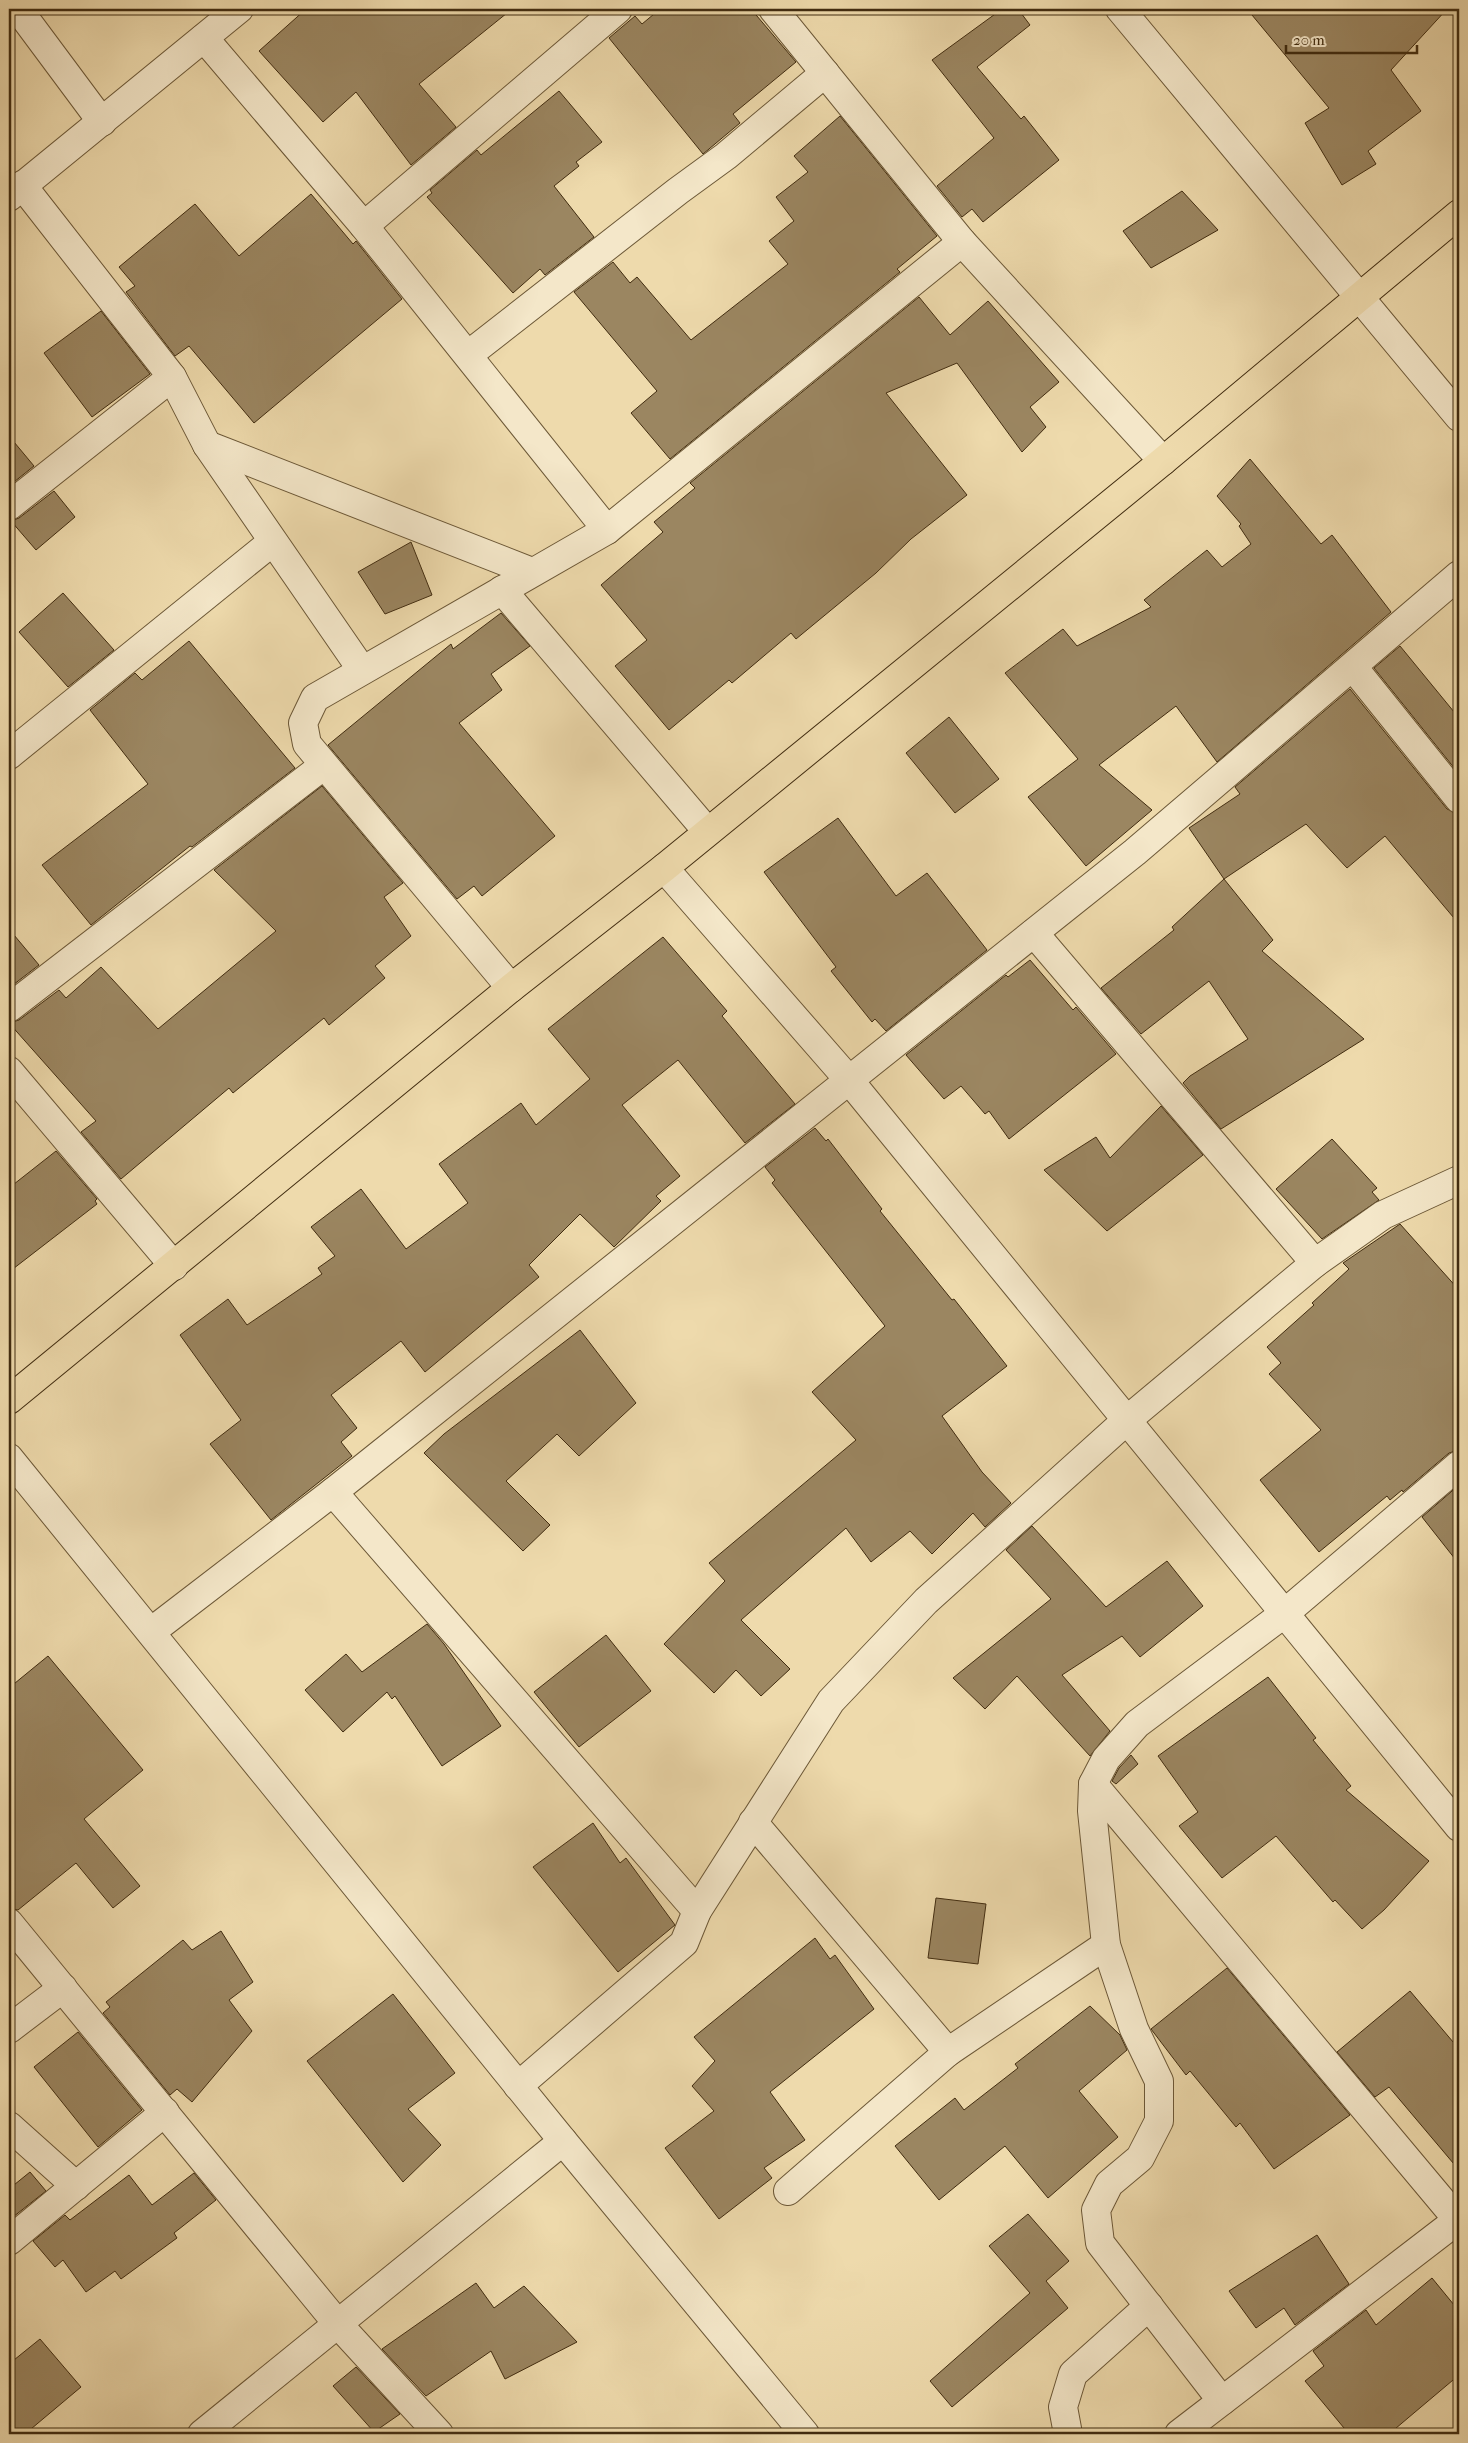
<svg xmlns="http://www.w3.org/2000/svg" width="1468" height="2443" font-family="'IM FELL French Canon',serif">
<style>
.building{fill:#9b8661;stroke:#412c10}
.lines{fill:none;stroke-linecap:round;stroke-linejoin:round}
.minor-casing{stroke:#6c5837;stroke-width:30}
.major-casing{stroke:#412c10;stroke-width:30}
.minor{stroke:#f4e7c9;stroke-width:28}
.major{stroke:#eedaac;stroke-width:28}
</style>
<rect width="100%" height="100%" fill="#eedaac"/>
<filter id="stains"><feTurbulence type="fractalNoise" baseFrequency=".004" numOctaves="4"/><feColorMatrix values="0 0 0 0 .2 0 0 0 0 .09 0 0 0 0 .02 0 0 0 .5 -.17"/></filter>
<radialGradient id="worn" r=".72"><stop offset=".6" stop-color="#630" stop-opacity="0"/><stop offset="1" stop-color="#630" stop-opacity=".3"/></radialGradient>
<!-- building -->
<g class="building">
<path d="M306,9H512L419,84L456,127L411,165L356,92L323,122L259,51Z"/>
<path d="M660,9H751L796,62L733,114L740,123L703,154L609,38L635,16L642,24Z"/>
<path d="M1002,9H1018L1030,25L977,67L1021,119L1024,116L1059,160L983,222L972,209L962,217L937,186L994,138L932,60Z"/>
<path d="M1247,9H1447L1391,70L1421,111L1368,151L1376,164L1342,185L1305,123L1329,108Z"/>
<path d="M559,91L602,142L576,162L579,166L554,186L594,237L545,275L540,269L513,293L427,197L432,193L430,190L477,150L481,155Z"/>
<path d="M840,116L937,236L897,269L900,272L670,459L631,413L657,391L574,292L613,262L630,283L637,277L691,340L788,264L769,241L794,221L776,197L808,172L794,156Z"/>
<path d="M1182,191L1218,230L1151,268L1123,231Z"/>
<path d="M311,194L353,244L356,241L402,299L254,423L189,346L175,356L126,292L135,286L119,267L195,204L239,256Z"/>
<path d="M919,297L950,335L988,301L1059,382L1030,407L1046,427L1022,452L957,363L886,393L967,495L911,539L876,573L796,639L791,633L732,683L729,680L669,730L615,666L647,640L601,585L663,532L654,522L695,488L690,483Z"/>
<path d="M101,311L150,374L92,417L44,353Z"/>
<path d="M9,436L34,466L9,486Z"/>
<path d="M1250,459L1321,544L1332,535L1391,612L1217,762L1176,706L1099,765L1152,810L1086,866L1028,797L1078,759L1005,673L1063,629L1077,646L1151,607L1144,600L1207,550L1222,567L1251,544L1239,526L1241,524L1217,496Z"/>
<path d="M54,491L75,517L36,550L11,521L19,518Z"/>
<path d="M411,542L432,595L385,614L358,572Z"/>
<path d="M63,593L114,650L68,687L19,632Z"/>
<path d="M501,613L530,646L491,674L502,690L459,723L555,836L482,896L474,886L457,899L328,745L451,644L453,649Z"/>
<path d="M189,641L295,768L192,847L190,846L91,925L42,865L148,784L90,710L135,673L142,680Z"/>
<path d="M1400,646L1459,718V774L1374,668Z"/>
<path d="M1350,689L1447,809L1459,814V924L1385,836L1347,868L1306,824L1224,879L1189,828L1240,794L1235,787Z"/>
<path d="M949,717L999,779L955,813L906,753Z"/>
<path d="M322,786L403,883L384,897L411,936L375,966L385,978L329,1025L324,1018L233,1093L229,1088L121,1179L81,1132L96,1121L9,1023L19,1020L59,990L66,998L101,967L158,1029L276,931L214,870Z"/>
<path d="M838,818L896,896L927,873L987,950L886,1031L875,1019L872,1022L831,971L836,967L764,872Z"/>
<path d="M1224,879L1273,940L1262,951L1364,1039L1221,1129L1183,1083L1190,1076L1248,1039L1209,981L1141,1034L1101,988L1174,930L1172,927Z"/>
<path d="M9,929L39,965L9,988Z"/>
<path d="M663,937L727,1011L722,1016L795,1104L745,1143L678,1060L622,1105L680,1176L656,1196L661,1201L614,1247L580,1214L529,1265L539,1277L425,1372L401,1341L331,1395L357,1428L341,1442L352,1456L271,1520L210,1444L241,1420L180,1335L228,1299L247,1325L322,1274L318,1268L335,1256L311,1227L361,1189L406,1249L468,1203L439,1164L521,1103L536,1125L590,1079L548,1029Z"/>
<path d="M1030,960L1073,1010L1076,1007L1116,1054L1009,1139L989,1111L985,1114L961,1086L944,1099L906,1055L1006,975L1008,977Z"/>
<path d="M1161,1106L1203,1155L1107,1231L1044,1170L1096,1137L1110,1158Z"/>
<path d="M815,1128L826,1141L828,1139L882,1209L880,1211L952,1300L954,1299L1007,1366L942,1416L982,1472L1011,1503L985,1527L973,1513L932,1554L910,1531L871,1562L846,1528L741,1620L790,1669L761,1696L736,1670L714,1693L664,1644L725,1581L709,1563L856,1440L812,1392L885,1326L772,1183L775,1180L765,1167Z"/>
<path d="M1332,1139L1377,1188L1372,1192L1379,1200L1322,1239L1276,1189Z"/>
<path d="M56,1151L97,1199L95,1201L97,1204L9,1272V1188Z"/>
<path d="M1400,1224L1459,1290V1450L1449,1453L1403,1492L1402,1490L1390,1500L1387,1496L1319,1552L1260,1480L1321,1430L1269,1374L1281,1363L1267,1347L1314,1305L1312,1303L1349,1269L1343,1263Z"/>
<path d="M580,1330L636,1403L579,1456L557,1434L506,1481L550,1525L523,1551L424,1453L444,1434Z"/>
<path d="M1459,1485V1564L1422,1517Z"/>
<path d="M1032,1526L1106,1607L1167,1561L1203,1606L1140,1657L1122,1636L1062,1675L1110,1731L1090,1756L1017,1676L985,1709L953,1678L1051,1599L1006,1550Z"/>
<path d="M427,1624L444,1644L501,1726L442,1766L395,1696L392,1699L387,1692L343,1732L305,1690L346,1654L362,1672Z"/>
<path d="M606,1635L651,1691L579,1747L534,1692Z"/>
<path d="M48,1656L143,1770L84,1819L140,1886L113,1908L76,1863L18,1910L9,1908V1688Z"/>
<path d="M1268,1677L1316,1738L1313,1740L1351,1786L1346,1790L1429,1861L1384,1910L1362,1929L1335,1900L1333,1902L1276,1836L1222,1878L1179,1826L1198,1812L1158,1756Z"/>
<path d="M1131,1755L1138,1764L1116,1784L1112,1781L1119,1768Z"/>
<path d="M593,1823L620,1863L626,1858L675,1925L618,1972L533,1867Z"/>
<path d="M936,1898L986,1904L978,1964L928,1958Z"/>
<path d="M221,1931L253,1982L229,2000L252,2031L192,2102L177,2089L170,2095L103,2013L110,2007L106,2002L183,1940L192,1950Z"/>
<path d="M815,1938L830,1959L835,1955L874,2009L770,2092L805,2140L764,2168L772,2178L719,2219L665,2148L714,2111L692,2086L715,2061L694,2037Z"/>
<path d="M1227,1968L1350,2115L1274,2169L1240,2123L1236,2127L1190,2071L1186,2075L1151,2029Z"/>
<path d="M1410,1991L1459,2049V2170L1389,2087L1375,2097L1337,2052Z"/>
<path d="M393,1994L455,2073L408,2109L441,2145L403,2182L307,2061Z"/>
<path d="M1090,2006L1120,2035L1127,2050L1079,2091L1118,2137L1048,2198L1005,2146L939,2200L895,2146L955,2098L964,2110L1018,2068L1015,2064Z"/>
<path d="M78,2032L142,2110L98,2147L34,2067Z"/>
<path d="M30,2172L46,2191L13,2217L9,2212V2189Z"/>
<path d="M194,2173L216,2200L174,2233L177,2238L121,2279L115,2271L86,2292L63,2260L55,2267L33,2241L65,2215L70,2220L129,2175L152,2205Z"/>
<path d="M1028,2214L1069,2261L1046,2281L1068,2308L952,2407L930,2381L1030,2293L989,2246Z"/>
<path d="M1317,2235L1349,2284L1295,2325L1284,2308L1256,2328L1229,2291Z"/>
<path d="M1432,2278L1459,2311V2375L1389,2434H1349L1305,2381L1324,2366L1313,2351L1366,2310L1376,2325Z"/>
<path d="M476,2283L494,2308L524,2286L577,2342L505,2379L491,2351L426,2396L382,2349Z"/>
<path d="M40,2339L81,2387L25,2434H9V2364Z"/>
<path d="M356,2367L400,2414L374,2432L333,2386Z"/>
</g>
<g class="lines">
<defs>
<g id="minor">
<path d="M18,9L102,122"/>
<path d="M773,9L962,242L1163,461"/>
<path d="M1120,9L1459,417"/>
<path d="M204,38L364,226L607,530"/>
<path d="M22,185L172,377L207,445L362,670"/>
<path d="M9,197L239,9"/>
<path d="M364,226L618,9"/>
<path d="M468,355L678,191L726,156L825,73"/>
<path d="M207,445L532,572"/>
<path d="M9,506L172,377"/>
<path d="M502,590L707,831"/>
<path d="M1353,667L1459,799"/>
<path d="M9,755L272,542"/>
<path d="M664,868L849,1080L1459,1827"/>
<path d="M1034,933L1315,1263"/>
<path d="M511,988L307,744L303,723L315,698L607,530L962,242"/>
<path d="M9,1008L323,766"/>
<path d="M9,1071L174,1266"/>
<path d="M9,1458L563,2141L805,2434"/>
<path d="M333,1492L697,1911"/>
<path d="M152,1631L333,1492L1135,852L1459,575"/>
<path d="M1093,1784L1458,2220"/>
<path d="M753,1822L948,2052"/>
<path d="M9,1923L337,2323L439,2434"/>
<path d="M9,2029L63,1988"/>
<path d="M518,2086L684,1943L697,1911L831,1701L926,1601L1127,1420L1315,1263L1383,1215L1459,1180"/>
<path d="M9,2126L76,2186"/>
<path d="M788,2191L948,2052L1106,1945"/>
<path d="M9,2241L165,2112"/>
<path d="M1222,2401L1100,2243L1096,2210L1109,2184L1140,2158L1159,2121V2081L1134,2029L1106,1945L1092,1811L1093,1784L1106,1759L1137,1724L1285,1613L1459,1465"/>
<path d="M202,2434L563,2141"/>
<path d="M1068,2434L1063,2407L1073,2374L1149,2306"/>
<path d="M1179,2434L1459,2219"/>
</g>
<path id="major" d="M9,1400L511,988L664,868L1163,461L1459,214"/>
</defs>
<!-- minor casing -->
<use href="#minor" class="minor-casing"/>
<!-- major casing -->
<use href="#major" class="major-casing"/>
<!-- minor -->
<use href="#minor" class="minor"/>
<!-- major -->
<use href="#major" class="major"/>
</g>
<!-- margin -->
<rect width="1468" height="2443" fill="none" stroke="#eedaac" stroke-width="30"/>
<rect x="10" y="10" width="1448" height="2423" fill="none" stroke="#412c10" stroke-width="2.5"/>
<rect x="15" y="15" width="1438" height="2413" fill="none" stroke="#412c10"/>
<!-- scale -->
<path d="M1286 45v8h131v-8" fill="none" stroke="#412c10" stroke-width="2.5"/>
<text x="1293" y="45" font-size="15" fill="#412c10" stroke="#f4e7c9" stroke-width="4" paint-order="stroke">20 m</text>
<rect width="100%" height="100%" filter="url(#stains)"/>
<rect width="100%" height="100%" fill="url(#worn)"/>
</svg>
